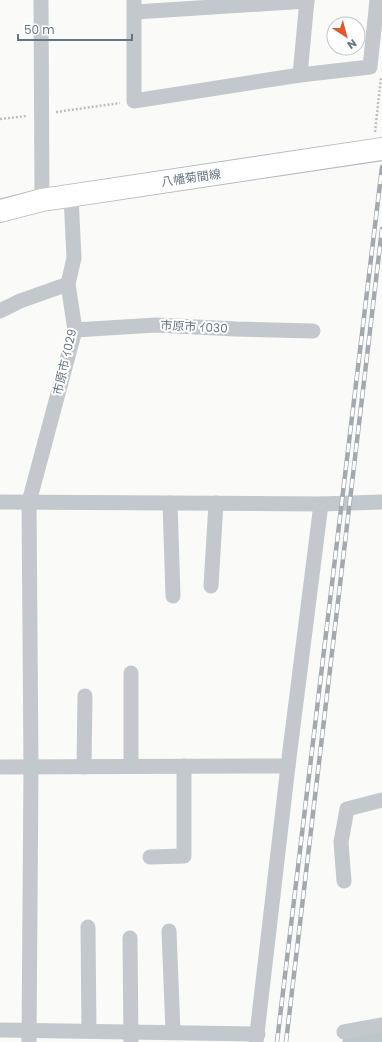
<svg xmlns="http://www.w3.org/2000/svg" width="382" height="1042" font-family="Poppins,'Noto Sans JP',sans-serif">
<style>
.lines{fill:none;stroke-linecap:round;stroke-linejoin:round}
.river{stroke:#bbc7cb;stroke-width:27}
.secondary-casing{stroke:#b3babf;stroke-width:24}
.path{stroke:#bbbfc2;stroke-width:2.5;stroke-dasharray:2 2;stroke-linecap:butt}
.street{stroke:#c3c8cc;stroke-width:15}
.secondary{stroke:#fff;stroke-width:22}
.rail-casing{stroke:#a2aab0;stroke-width:4.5}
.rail{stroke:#fff;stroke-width:3;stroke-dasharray:9;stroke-linecap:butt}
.labels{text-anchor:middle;stroke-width:4;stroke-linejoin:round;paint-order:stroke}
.street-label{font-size:12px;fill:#657683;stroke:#fff}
</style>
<rect width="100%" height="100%" fill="#fafaf8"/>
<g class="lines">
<!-- river -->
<path class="river" d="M356,1042L382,1037"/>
<defs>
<path id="secondary" d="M0,211L42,200L382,149"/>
</defs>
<!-- secondary casing -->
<use href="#secondary" class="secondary-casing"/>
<!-- path -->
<g class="path">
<path d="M56,112L120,103"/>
<path d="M0,119L27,116"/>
<path d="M375,132L381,77"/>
</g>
<!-- street -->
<g class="street">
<path d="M41,0L42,200"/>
<path d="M134,0V101L300,75L370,67L377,0"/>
<path d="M135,12L307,1"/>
<path d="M300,75L307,0"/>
<path d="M0,311L20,301L68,284"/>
<path d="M75,330L156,325L236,329L313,331"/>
<path d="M0,502L321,504L382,502"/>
<path d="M170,503L173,596"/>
<path d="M211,586L216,503"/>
<path d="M131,766V673"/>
<path d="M0,767L288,766"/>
<path d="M84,767L85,696"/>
<path d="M150,857L184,856V766"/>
<path d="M344,881L341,842L347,809L382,800"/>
<path d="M88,927L89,1031"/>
<path d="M169,931L173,1032"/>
<path d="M130,938L131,1041"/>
<path d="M0,1030L258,1034"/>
<path d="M344,1032L382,1025"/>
<path d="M29,1042L31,767L29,502L75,330L68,284L74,258L71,196"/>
<path d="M256,1042L288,766L321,504"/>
</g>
<!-- secondary -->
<use href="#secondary" class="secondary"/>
<defs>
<g id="rail">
<path d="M277,1042L382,167"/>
<path d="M286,1042L382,229"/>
</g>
</defs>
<!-- rail casing -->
<use href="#rail" class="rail-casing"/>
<!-- rail -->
<use href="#rail" class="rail"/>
</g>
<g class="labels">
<!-- street labels -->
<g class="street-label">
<text transform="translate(191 178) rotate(-8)" y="4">八幡菊間線</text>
<text transform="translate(194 327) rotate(3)" y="4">市原市 ｲ030</text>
<text transform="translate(65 362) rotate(-77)" y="4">市原市 ｲ029</text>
</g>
</g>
<!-- north arrow -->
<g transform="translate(346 36) rotate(144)"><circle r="19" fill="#ffffff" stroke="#c1c8cd"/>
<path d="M0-3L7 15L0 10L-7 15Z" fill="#e4572e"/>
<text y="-6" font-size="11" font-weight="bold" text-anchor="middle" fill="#657683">N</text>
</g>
<!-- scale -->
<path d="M18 34v6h114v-6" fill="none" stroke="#657683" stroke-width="2"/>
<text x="24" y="34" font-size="12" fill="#657683" stroke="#ffffff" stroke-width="3" paint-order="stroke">50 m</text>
</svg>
